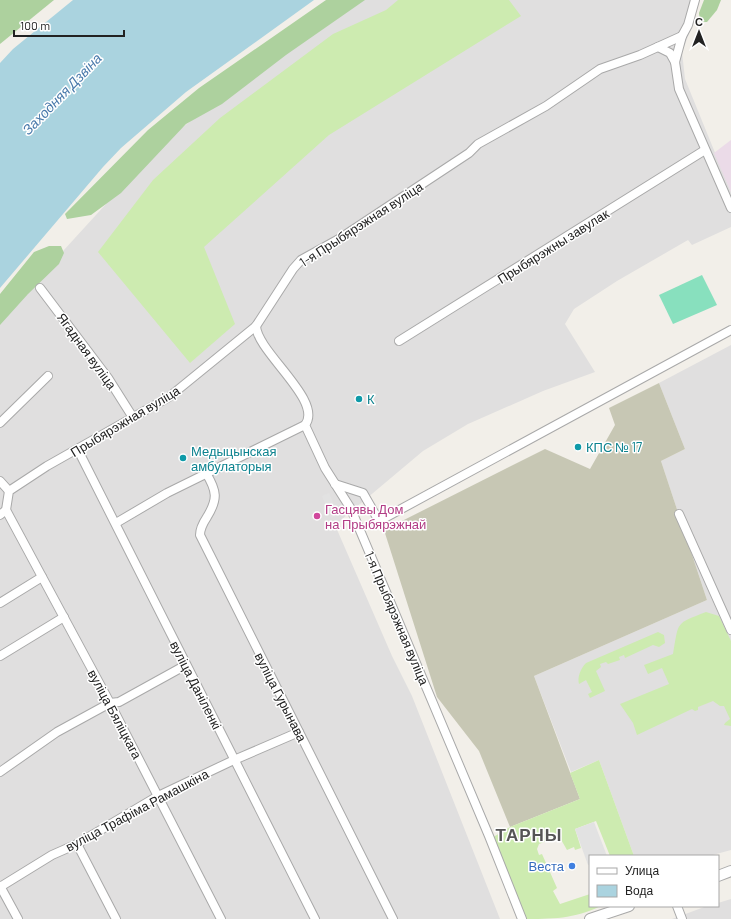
<svg xmlns="http://www.w3.org/2000/svg" width="731" height="919" font-family="Barlow,sans-serif">
<style>
.residential{fill:#e0dfdf}
.industrial{fill:#ebdbe8}
.construction{fill:#c7c7b4}
.grass{fill:#cdebb0}
.forest{fill:#add19e}
.pitch{fill:#88e0be}
.parking{fill:#e2e2e2}
.water{fill:#aad3df}
.lines{fill:none;stroke-linecap:round;stroke-linejoin:round}
.minor-casing{stroke:#a9a9a9;stroke-width:10}
.tertiary-casing{stroke:#a9a9a9;stroke-width:12}
.minor{stroke:#fff;stroke-width:8}
.tertiary{stroke:#fff;stroke-width:10}
.culture-dot{fill:#0f9aa8;stroke:#fff;stroke-width:1.5}
.hotel-dot{fill:#d1479c;stroke:#fff;stroke-width:1.5}
.shop-dot{fill:#3f7fe0;stroke:#fff;stroke-width:1.5}
.labels{text-anchor:middle;stroke-width:3;stroke-linejoin:round;paint-order:stroke}
.street-label{font-size:13px;fill:#222;stroke:#fff}
.culture-label{font-size:13px;fill:#0d838f;stroke:#fff;text-anchor:start}
.hotel-label{font-size:13px;fill:#b23c85;stroke:#fff;text-anchor:start}
.shop-label{font-size:13px;fill:#366cbe;stroke:#fff;text-anchor:end}
.water-label{font-size:14px;font-style:italic;fill:#4a7aab;stroke:#fff}
.district-label{font-size:17px;font-weight:bold;letter-spacing:1px;fill:#555;stroke:#fff}
</style>
<rect width="100%" height="100%" fill="#f2efe9"/>
<!-- residential -->
<g class="residential">
<path d="M362,0H699L692,26L682,52L685,79L731,192V227L692,245L688,240L617,281L574,309L565,324L595,372L543,391L468,424L423,451L335,525L392,656L412,696L500,919H0V320L159,146L283,48Z"/>
<path d="M731,345V850L709,856H634L599,760L571,772L534,676L707,600L661,461L685,449L659,383Z"/>
<path d="M731,899V919H672L707,906H718V903Z"/>
</g>
<!-- industrial -->
<path class="industrial" d="M731,140V192L714,153Z"/>
<!-- construction -->
<path class="construction" d="M659,383L685,449L661,461L707,600L534,676L580,799L510,827L479,751L437,697L384,530L545,449L590,469L615,425L609,408Z"/>
<!-- grass -->
<g class="grass">
<path d="M398,0H509L521,16L329,135L204,247L235,324L190,363L98,252L153,180L220,118L333,34L386,10Z"/>
<path d="M706,612L719,616L731,641V726L724,725L725,723L730,719L724,706H720L713,701L698,707V710L695,711L692,709L637,735L633,723L620,704L669,684L662,668L648,674L644,665L673,654C679,621 675,624 706,612Z"/>
<path d="M658,632L664,635L665,643L659,647L653,645L625,658L624,655L619,657L620,660L608,664L606,662L600,664L601,667L596,671L605,691L590,698L588,694L592,692L586,680L579,684C577,677 581,668 586,663Z"/>
<path d="M599,760L634,856H610L596,821L575,829L581,848L575,850L574,847L567,850L559,836L539,844L537,849L539,855L542,854L557,888L553,891L560,904L590,894V906H601C574,919 552,919 522,919L490,839L510,827L580,799L570,773Z"/>
</g>
<!-- forest -->
<g class="forest">
<path d="M0,0H54L0,44Z"/>
<path d="M326,0H365L286,55L222,104L186,124L121,193L91,215L67,219L65,214L148,130L199,88Z"/>
<path d="M704,0H721L717,10L707,22H700L699,13Z"/>
<path d="M49,246H61L64,253L59,264L28,294L0,325V294L34,252Z"/>
</g>
<!-- pitch -->
<path class="pitch" d="M702,275L717,305L673,324L659,295Z"/>
<!-- parking -->
<g class="parking">
<path d="M329,493L338,515L331,518L322,496Z"/>
<path d="M594,822L607,856H590V864L588,865L575,829Z"/>
</g>
<!-- water -->
<path class="water" d="M73,0H314L186,92L121,148L103,167L0,288V63L13,49Z"/>
<g class="lines">
<defs>
<g id="minor">
<path d="M695,0L688,25L682,36L675,62L679,89L731,208"/>
<path d="M658,47L670,53L675,62"/>
<path d="M40,288L108,378L132,416"/>
<path d="M256,326C257,352 324,401 305,425L325,468L351,509L489,836L522,919"/>
<path d="M399,341L705,150"/>
<path d="M0,423L48,376"/>
<path d="M78,450L315,919"/>
<path d="M206,473C217,491 218,499 207,517C203,523 200,528 200,535L393,919"/>
<path d="M0,481L9,491"/>
<path d="M335,484L363,493L379,521L731,330"/>
<path d="M6,510L110,703L221,919"/>
<path d="M679,514L731,630"/>
<path d="M0,515L6,510L9,491L47,466L169,397L256,326L293,269L301,260L339,239L469,153L478,144L546,106L600,69L640,55L682,36"/>
<path d="M116,523L167,493L305,425"/>
<path d="M0,603L42,577"/>
<path d="M0,656L64,617"/>
<path d="M0,772L57,732L110,703L119,702L186,665"/>
<path d="M77,844L116,919"/>
<path d="M0,886L18,919"/>
<path d="M0,887L52,855L77,844L158,796L234,760L299,732"/>
<path d="M677,906L682,919"/>
</g>
<g id="tertiary">
<path d="M718,876L731,871"/>
<path d="M590,919L629,906"/>
</g>
</defs>
<!-- minor casing -->
<use href="#minor" class="minor-casing"/>
<!-- tertiary casing -->
<use href="#tertiary" class="tertiary-casing"/>
<!-- minor -->
<use href="#minor" class="minor"/>
<!-- tertiary -->
<use href="#tertiary" class="tertiary"/>
</g>
<!-- markers -->
<g class="culture-dot">
<circle cx="359" cy="399" r="4"/>
<circle cx="578" cy="447" r="4"/>
<circle cx="183" cy="458" r="4"/>
</g>
<circle class="hotel-dot" cx="317" cy="516" r="4"/>
<circle class="shop-dot" cx="572" cy="866" r="4"/>
<g class="labels">
<!-- street labels -->
<g class="street-label">
<text transform="translate(361 224) rotate(-33)" y="5">1-я Прыбярэжная вуліца</text>
<text transform="translate(553 246) rotate(-32)" y="5">Прыбярэжны завулак</text>
<text transform="translate(87 351) rotate(54)" y="5">Ягадная вуліца</text>
<text transform="translate(125 421) rotate(-31)" y="5">Прыбярэжная вуліца</text>
<text transform="translate(397 618) rotate(67)" y="5">1-я Прыбярэжная вуліца</text>
<text transform="translate(196 685) rotate(63)" y="5">вуліца Даніленкі</text>
<text transform="translate(281 697) rotate(63)" y="5">вуліца Гурынава</text>
<text transform="translate(115 714) rotate(62)" y="5">вуліца Бяліцкага</text>
<text transform="translate(137 810) rotate(-28)" y="5">вуліца Трафіма Рамашкіна</text>
</g>
<!-- culture labels -->
<g class="culture-label">
<text x="367" y="404">К</text>
<text x="586" y="452">КПС № 17</text>
<text x="191" y="456">Медыцынская<tspan x="191" dy="15">амбулаторыя</tspan></text>
</g>
<!-- hotel labels -->
<g class="hotel-label">
<text x="325" y="514">Гасцявы Дом<tspan x="325" dy="15">на Прыбярэжнай</tspan></text>
</g>
<!-- shop labels -->
<g class="shop-label">
<text x="564" y="871">Веста</text>
</g>
<!-- water labels -->
<g class="water-label">
<text transform="translate(62 94) rotate(-46)" y="5">Заходняя Дзвіна</text>
</g>
<!-- district labels -->
<g class="district-label">
<text x="529" y="841">ТАРНЫ</text>
</g>
</g>
<!-- legend -->
<rect x="589" y="855" width="130" height="52" fill="#ffffff" stroke="#a7a7a7"/>
<rect x="597" y="868" width="20" height="6" fill="#ffffff" stroke="#a7a7a7"/>
<text x="625" y="875" font-size="12" fill="#222222">Улица</text>
<rect x="597" y="885" width="20" height="12" fill="#aad3df" stroke="#a7a7a7"/>
<text x="625" y="895" font-size="12" fill="#222222">Вода</text>
<!-- north arrow -->
<g transform="translate(699 32)" stroke="#ffffff" stroke-width="3" paint-order="stroke">
<path d="M0-3L7 15L0 10L-7 15Z" fill="#222222"/>
<text y="-6" font-size="11" font-weight="bold" text-anchor="middle" fill="#222222">С</text>
</g>
<!-- scale -->
<path d="M14 30v6h110v-6" fill="none" stroke="#222222" stroke-width="2"/>
<text x="20" y="30" font-size="12" fill="#222222" stroke="#ffffff" stroke-width="3" paint-order="stroke">100 m</text>
</svg>
